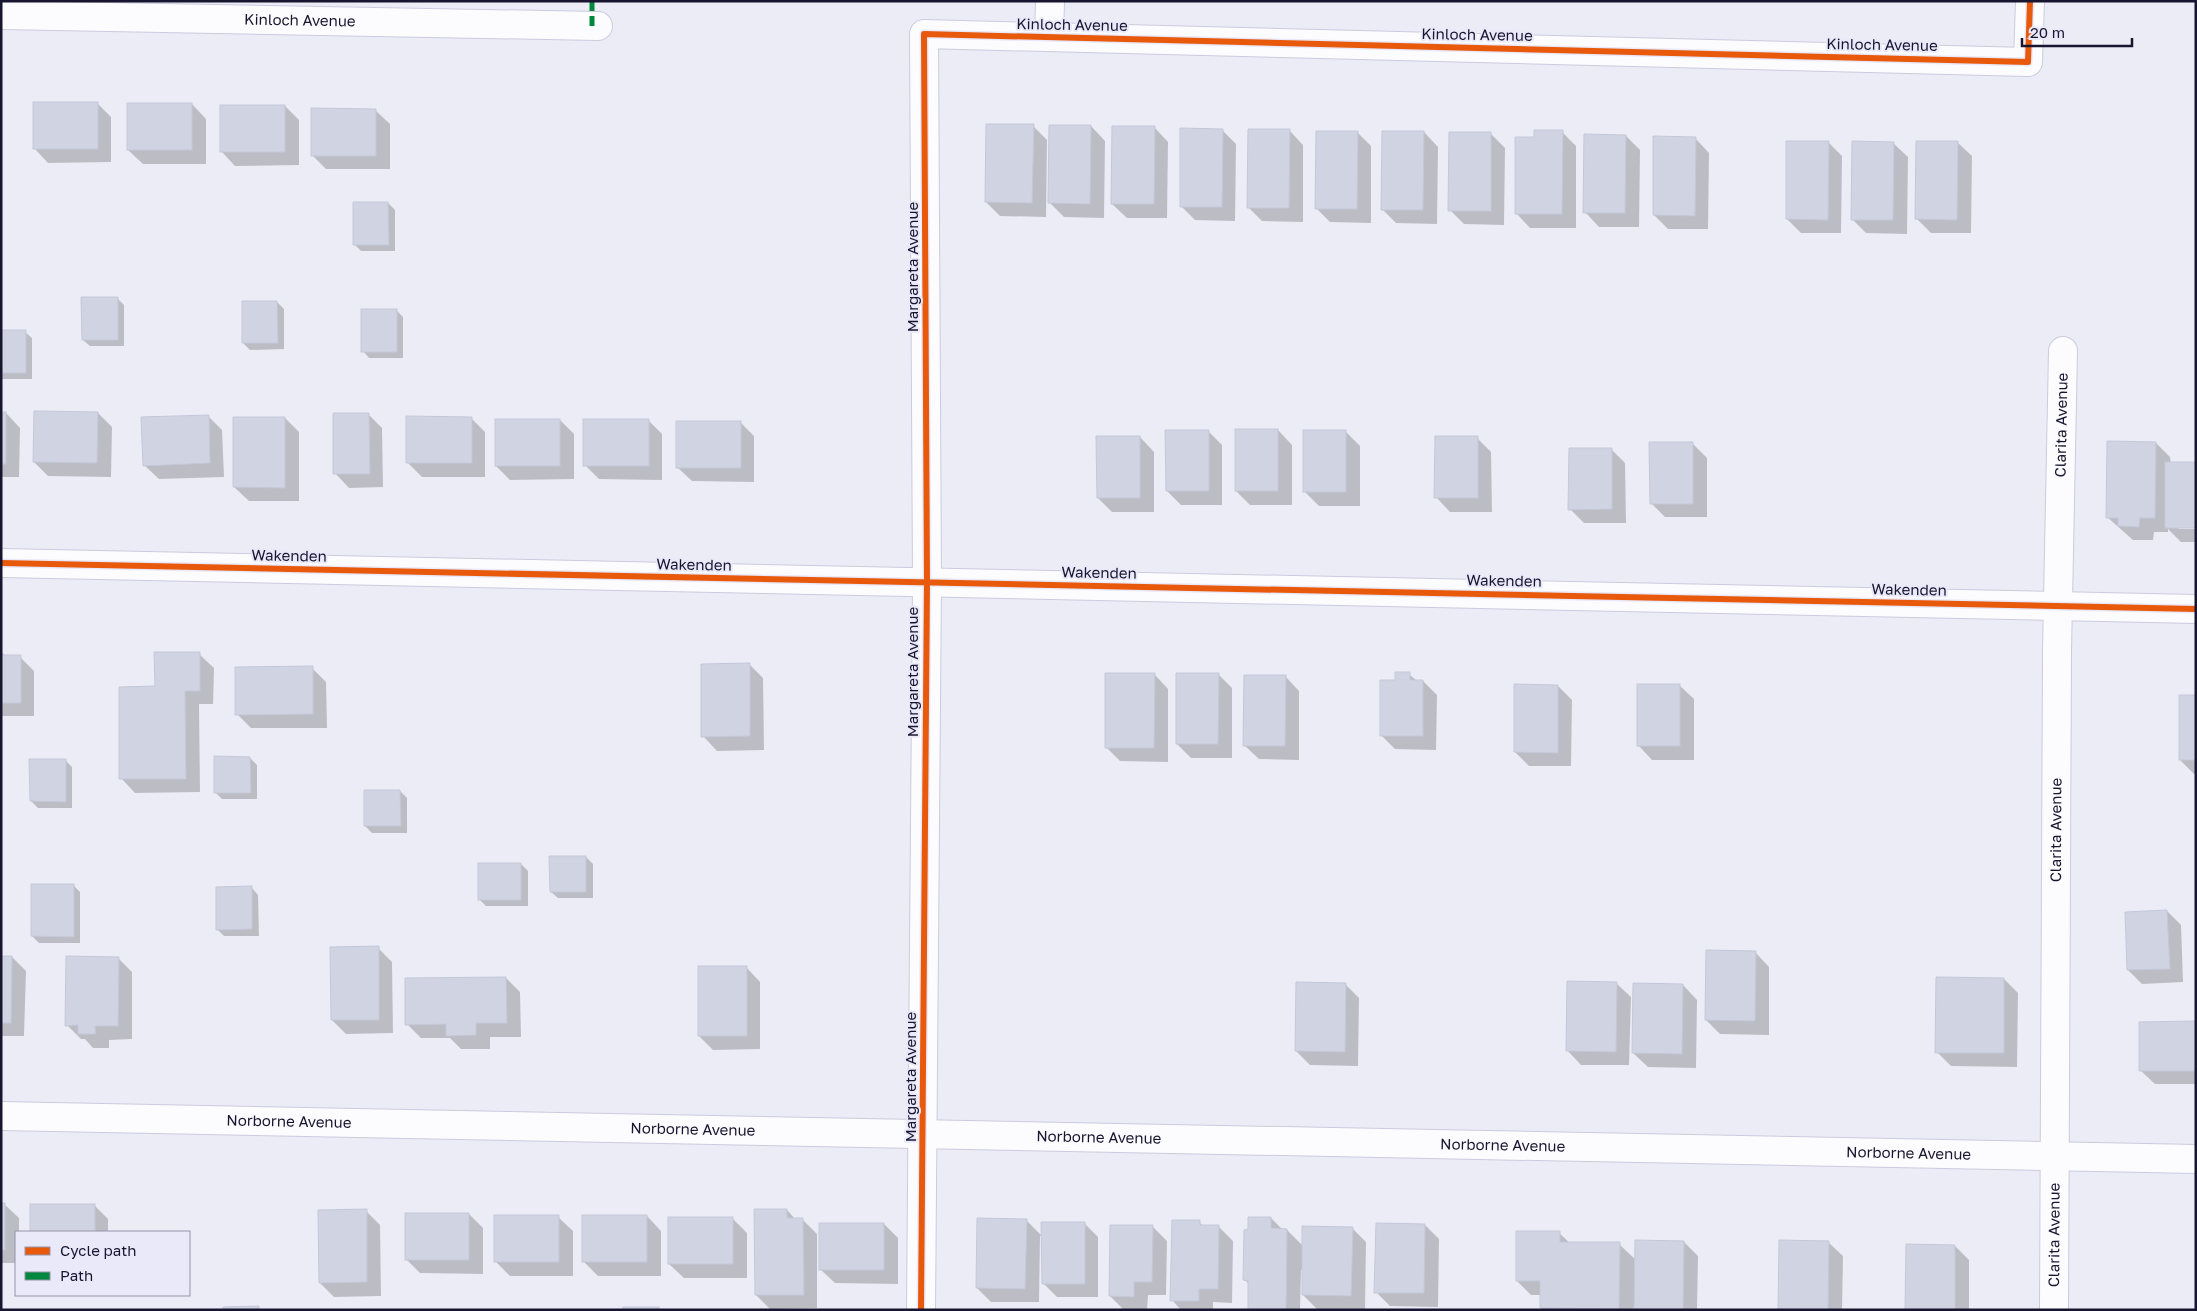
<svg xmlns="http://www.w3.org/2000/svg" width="2197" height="1311" font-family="'Golos Text',sans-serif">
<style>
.shadow{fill:#0003}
.building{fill:#d0d4e2;stroke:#c3c8d9}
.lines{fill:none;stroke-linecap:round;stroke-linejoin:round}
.street-casing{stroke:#cccade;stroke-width:30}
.street{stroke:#fcfcfe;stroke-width:28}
.quiet{stroke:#00873e;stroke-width:5;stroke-dasharray:10 5;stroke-linecap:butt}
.cycleway-casing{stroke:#e9e9f9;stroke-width:9}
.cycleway{stroke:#e8590c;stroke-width:6}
.labels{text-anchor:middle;stroke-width:4;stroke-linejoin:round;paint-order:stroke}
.street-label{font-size:15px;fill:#181530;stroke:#e9e9f9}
</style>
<rect width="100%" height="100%" fill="#ececf6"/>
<!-- shadow -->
<g class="shadow">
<path d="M97,103L111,117V162L48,163L34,148Z"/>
<path d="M192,104L206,119V164H143L128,150Z"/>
<path d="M285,106L299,120V165L235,166L221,151Z"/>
<path d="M375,110L390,124V169H326L312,155Z"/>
<path d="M1033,126L1047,140L1046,217L1000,216L986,202Z"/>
<path d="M1091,126L1105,141L1104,218L1064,217L1050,203Z"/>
<path d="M1154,127L1168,142L1167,218H1127L1112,204Z"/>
<path d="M1222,130L1236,144L1235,221L1195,220L1181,206Z"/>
<path d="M1289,130L1303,145V222L1262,221L1248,207Z"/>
<path d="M1357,132L1371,146V223L1330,222L1316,208Z"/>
<path d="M1424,132L1438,147L1437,224L1396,223L1382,209Z"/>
<path d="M1562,132L1576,146V228H1530L1516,213L1535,139Z"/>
<path d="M1491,134L1505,148L1504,225L1464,224L1450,210Z"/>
<path d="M1626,136L1640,150L1639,227H1599L1585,212Z"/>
<path d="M1695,138L1709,153L1708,229H1668L1654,215Z"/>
<path d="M1828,142L1842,156L1841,233H1801L1787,219Z"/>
<path d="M1957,142L1972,156L1971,233H1931L1916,218Z"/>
<path d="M1893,143L1908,157L1907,234L1866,233L1852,219Z"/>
<path d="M388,203L395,210V251H361L354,244Z"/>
<path d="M117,298L124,305V346H90L83,340Z"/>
<path d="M277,302L284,309V349L250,350L243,343Z"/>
<path d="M396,310L403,317V358H369L363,351Z"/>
<path d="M1,332H25L32,338V379H1Z"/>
<path d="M1,413H6L20,428L19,477H1Z"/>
<path d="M98,413L112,427L111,477L48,476L34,462Z"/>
<path d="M368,414L382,428L383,487L349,488L335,473Z"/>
<path d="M208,416L222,430L224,477L159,479L144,465Z"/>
<path d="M285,418L299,432V501H249L234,487Z"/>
<path d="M471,418L485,432V477H422L408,463Z"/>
<path d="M560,420L574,434V479L510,480L496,466Z"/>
<path d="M648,420L662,434V480L599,479L585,465Z"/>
<path d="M740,422L754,436V482L692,481L677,467Z"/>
<path d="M1278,430L1292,445V505H1250L1236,491Z"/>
<path d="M1208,431L1222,445V505H1181L1167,491Z"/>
<path d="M1346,432L1360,446V506H1319L1304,491Z"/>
<path d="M1140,437L1154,452V512H1112L1098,498Z"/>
<path d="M1477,438L1491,452L1492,512H1450L1436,497Z"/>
<path d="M2156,443L2170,457L2179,529H2196V542H2181L2168,529V532H2154L2153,540H2133L2107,517Z"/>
<path d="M1693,444L1707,458V517H1665L1651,503Z"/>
<path d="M1611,449L1625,463L1626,523H1584L1570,509Z"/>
<path d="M1,652L6,656L20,657L34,671V716H1Z"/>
<path d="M199,654L214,668L213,704H199L200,792L135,793L121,778L156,688Z"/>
<path d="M749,664L763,678L764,750L717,751L703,736Z"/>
<path d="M312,668L326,682L327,728H251L237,714Z"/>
<path d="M1154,674L1168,689V762L1120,761L1106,747Z"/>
<path d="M1218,674L1232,688V758H1191L1177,744Z"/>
<path d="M1409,674L1417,681H1423L1437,695L1436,750L1395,749L1381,735Z"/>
<path d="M1285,676L1299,691V760L1259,759L1244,745Z"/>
<path d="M1679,685L1694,699V760H1652L1638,745Z"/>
<path d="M1558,686L1572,700L1571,766H1529L1515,752Z"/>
<path d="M2196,696V774H2194L2180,760Z"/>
<path d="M250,758L257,765V799H222L215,792Z"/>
<path d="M65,760L72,767V808H38L31,801Z"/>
<path d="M400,791L407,798V833H372L365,826Z"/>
<path d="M586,857L593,864V898H558L551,892Z"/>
<path d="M521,864L528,871V906H486L480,900Z"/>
<path d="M73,885L80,892V943H39L32,936Z"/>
<path d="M252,888L258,895L259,936H224L217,929Z"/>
<path d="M2167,911L2181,925L2183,982L2142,984L2128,970Z"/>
<path d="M378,948L392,962L393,1033L346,1034L332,1020Z"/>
<path d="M1755,952L1769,967V1035L1720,1034L1706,1020Z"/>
<path d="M1,957H12L26,971L24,1036H1Z"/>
<path d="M118,958L132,972V1039L109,1040V1048H93L85,1039H81L67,1025Z"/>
<path d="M746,967L760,982V1049L713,1050L699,1036Z"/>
<path d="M506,978L520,992L521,1037H490V1049H461L450,1038H421L407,1024Z"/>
<path d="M2004,979L2018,993L2017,1067L1951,1066L1937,1052Z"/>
<path d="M1616,983L1631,997L1629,1065H1581L1567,1050Z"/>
<path d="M1345,984L1359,998L1358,1066L1310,1065L1296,1051Z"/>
<path d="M1683,985L1697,1000L1696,1068L1648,1067L1633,1053Z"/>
<path d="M2196,1023V1084H2155L2140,1070Z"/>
<path d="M1,1204H4L19,1218V1232H16V1263H1Z"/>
<path d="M31,1205H94L108,1219V1232H31Z"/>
<path d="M787,1210L796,1220H803L817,1234V1308L770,1309L756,1295Z"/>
<path d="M366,1211L380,1225L381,1296L334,1297L320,1283Z"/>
<path d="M469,1214L483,1228V1274L420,1273L406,1259Z"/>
<path d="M647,1216L661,1231V1276H598L584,1262Z"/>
<path d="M558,1217L573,1231V1276H510L496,1262Z"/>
<path d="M1271,1218L1283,1230H1287L1303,1246L1352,1228L1366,1242L1365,1310L1317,1309L1303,1295V1270H1301L1300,1310H1249L1250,1285L1245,1280Z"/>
<path d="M733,1219L747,1233V1278H684L669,1264Z"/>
<path d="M1026,1220L1042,1236H1040L1039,1302H991L977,1288Z"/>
<path d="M1199,1222L1204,1227H1219L1233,1241L1232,1303L1213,1302V1310H1181L1172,1300Z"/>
<path d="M1084,1223L1098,1237V1297H1057L1043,1283Z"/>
<path d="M884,1224L898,1238V1284L835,1283L820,1269Z"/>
<path d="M1425,1225L1439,1239L1438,1307L1390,1306L1376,1292Z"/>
<path d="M1152,1226L1167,1241L1166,1295H1148L1147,1310H1124L1110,1296Z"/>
<path d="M1559,1233L1570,1243L1619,1244L1636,1260L1684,1242L1698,1256L1697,1310H1635L1633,1307V1310H1543L1541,1308V1295H1531L1517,1281Z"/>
<path d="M1828,1242L1843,1256L1842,1310H1780Z"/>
<path d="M1955,1246L1969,1260V1310H1906Z"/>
</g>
<!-- building -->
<g class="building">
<rect x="33" y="102" width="65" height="47"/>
<rect x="127" y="103" width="65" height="47"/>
<rect x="220" y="105" width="65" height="47"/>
<path d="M311,108L376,109V156H311Z"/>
<path d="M986,124H1034L1032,203L985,202Z"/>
<path d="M1049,125H1091L1090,204L1048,203Z"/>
<path d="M1112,126H1155L1154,204H1111Z"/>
<path d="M1180,128L1223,129L1222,207H1180Z"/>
<path d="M1248,129H1290L1289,208H1247Z"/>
<path d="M1534,130H1563L1562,214H1515V137H1534Z"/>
<path d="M1316,131H1358L1357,209H1315Z"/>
<path d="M1382,131H1424L1423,210H1381Z"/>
<path d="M1449,132H1491V211H1448Z"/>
<path d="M1584,134L1626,135L1625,213H1583Z"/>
<path d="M1653,136L1696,137L1695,216L1653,215Z"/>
<path d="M1786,141H1829L1828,220L1786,219Z"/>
<path d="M1852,141L1894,142L1893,220H1851Z"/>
<path d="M1916,141H1958L1957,220L1915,219Z"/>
<path d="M353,202H388L389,245H353Z"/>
<path d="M81,297H118V340H82Z"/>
<path d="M242,301H277L278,343H242Z"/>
<rect x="361" y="309" width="36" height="43"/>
<rect x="1" y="330" width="25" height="43"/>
<path d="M34,411L98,412L97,463L33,462Z"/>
<rect x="1" y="412" width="5" height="52"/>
<path d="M333,413H369L370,474H333Z"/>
<path d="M209,415L210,463L143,466L141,417Z"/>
<path d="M406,416L472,417V463H406Z"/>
<path d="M233,417H285V488L233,487Z"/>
<rect x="495" y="419" width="65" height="47"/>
<rect x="583" y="419" width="66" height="47"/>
<rect x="676" y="421" width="65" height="47"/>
<rect x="1235" y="429" width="43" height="62"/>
<path d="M1165,430H1209V491H1166Z"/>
<rect x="1303" y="430" width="43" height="62"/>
<path d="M1096,436H1140V498H1097Z"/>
<path d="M1435,436H1478V498H1434Z"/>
<path d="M2107,441L2156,442L2155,518H2140L2139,527L2118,526V518H2106Z"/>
<path d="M1649,442H1693V504H1650Z"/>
<path d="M1569,448H1612V509L1568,510Z"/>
<rect x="2165" y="462" width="31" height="66"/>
<path d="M154,652H200V691H185L186,779H119V687L155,686Z"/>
<rect x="1" y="655" width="20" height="48"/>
<path d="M750,663V736L701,737V664Z"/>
<path d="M313,666V714L235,715V667Z"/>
<path d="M1395,672H1410V680H1423V736H1380V680H1395Z"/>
<path d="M1105,673H1155L1154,748H1105Z"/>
<path d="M1176,673H1219L1218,744H1176Z"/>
<path d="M1244,675H1286L1285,746H1243Z"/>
<path d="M1514,684L1558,685V753L1514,752Z"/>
<rect x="1637" y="684" width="43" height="62"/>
<rect x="2179" y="695" width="17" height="65"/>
<path d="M214,756L250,757L251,793H214Z"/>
<path d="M29,759H66V802L30,801Z"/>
<path d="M364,790H400L401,826H364Z"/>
<path d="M549,856H586V892H550Z"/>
<rect x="478" y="863" width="43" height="37"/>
<path d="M31,884H74V937L31,936Z"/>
<path d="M252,886V929L216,930V887Z"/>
<path d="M2167,910L2170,969L2127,970L2125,912Z"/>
<path d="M379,946V1020H331L330,947Z"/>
<path d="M1706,950L1756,951L1755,1021L1705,1020Z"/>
<path d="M1,956H12L11,1023H1Z"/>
<path d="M66,956L119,957L118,1026H95L96,1034H78V1025L65,1026Z"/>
<rect x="698" y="966" width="49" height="70"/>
<path d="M506,977L507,1023H476V1035L446,1036V1024L405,1025V978Z"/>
<path d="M1936,977L2004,978V1053H1935Z"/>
<path d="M1567,981L1617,982L1616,1052L1566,1051Z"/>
<path d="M1296,982L1346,983L1345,1052L1295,1051Z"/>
<path d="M1633,983L1683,984L1682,1054L1632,1053Z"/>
<path d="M2196,1021V1071H2139V1022Z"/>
<rect x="1" y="1203" width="4" height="47"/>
<rect x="30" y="1204" width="65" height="28"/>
<path d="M367,1209V1282L319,1283L318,1210Z"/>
<path d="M754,1209H787V1218H803L804,1295H755Z"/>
<rect x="405" y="1213" width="64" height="47"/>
<rect x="494" y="1215" width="65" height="47"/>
<rect x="582" y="1215" width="65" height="47"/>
<rect x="668" y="1217" width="65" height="47"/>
<path d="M1248,1217H1271V1228L1287,1229L1286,1310H1248V1281L1243,1280L1244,1230L1248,1229Z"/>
<path d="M977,1218L1027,1219L1025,1289L976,1288Z"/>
<path d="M1172,1220H1200V1225H1219L1218,1289H1199V1301H1170Z"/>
<path d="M1041,1222H1085V1284H1042Z"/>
<rect x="819" y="1223" width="65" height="47"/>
<path d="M1376,1223L1425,1224L1424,1293H1374Z"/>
<path d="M1110,1225H1153L1152,1282H1134V1297L1109,1296Z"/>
<path d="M1302,1226L1353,1227L1351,1296L1302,1295Z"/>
<path d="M1516,1231H1560V1242H1620L1619,1309L1540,1308V1281H1516Z"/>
<path d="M1635,1240L1684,1241L1683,1310H1634Z"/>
<path d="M1779,1240L1829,1241L1828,1310L1778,1309Z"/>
<path d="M1906,1244L1955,1245V1310H1905Z"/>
<path d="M259,1306V1310H223V1307Z"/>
<rect x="623" y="1307" width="36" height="3"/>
</g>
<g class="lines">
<defs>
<g id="street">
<path id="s1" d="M1,15L598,26"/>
<path d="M1049,37L1050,1"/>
<path d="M1,563L2196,609"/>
<path id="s2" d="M1,1116L2196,1159"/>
<path d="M921,1310L927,582L924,34L2028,62L2030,1"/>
<path id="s3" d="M2054,1310L2057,651L2063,351"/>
</g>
</defs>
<!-- street casing -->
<use href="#street" class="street-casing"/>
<!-- street -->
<use href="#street" class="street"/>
<!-- quiet -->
<path class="quiet" d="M592,1V26"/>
<defs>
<g id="cycleway">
<path d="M1,563L2196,609"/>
<path d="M921,1310L927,582L924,34L2028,62L2030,1"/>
</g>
</defs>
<!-- cycleway casing -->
<use href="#cycleway" class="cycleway-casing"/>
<!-- cycleway -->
<use href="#cycleway" class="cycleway"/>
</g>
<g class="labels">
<!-- street labels -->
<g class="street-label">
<text dy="5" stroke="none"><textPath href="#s1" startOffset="299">Kinloch Avenue</textPath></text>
<text transform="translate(1072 25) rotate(1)" y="5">Kinloch Avenue</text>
<text transform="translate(1477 35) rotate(1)" y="5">Kinloch Avenue</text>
<text transform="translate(1882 45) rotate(1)" y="5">Kinloch Avenue</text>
<text transform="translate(913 267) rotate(-90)" y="5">Margareta Avenue</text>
<text dy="5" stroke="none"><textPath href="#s3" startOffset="885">Clarita Avenue</textPath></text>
<text transform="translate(289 556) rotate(1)" y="5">Wakenden</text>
<text transform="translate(694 565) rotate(1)" y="5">Wakenden</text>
<text transform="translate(1099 573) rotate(1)" y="5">Wakenden</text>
<text transform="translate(1504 581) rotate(1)" y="5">Wakenden</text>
<text transform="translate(1909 590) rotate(1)" y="5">Wakenden</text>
<text transform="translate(913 672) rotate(-90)" y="5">Margareta Avenue</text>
<text dy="5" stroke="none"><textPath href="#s3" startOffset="480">Clarita Avenue</textPath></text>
<text transform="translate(911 1077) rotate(-90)" y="5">Margareta Avenue</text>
<text dy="5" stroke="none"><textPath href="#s2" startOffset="288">Norborne Avenue</textPath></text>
<text dy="5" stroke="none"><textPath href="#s2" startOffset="692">Norborne Avenue</textPath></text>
<text dy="5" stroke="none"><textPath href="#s2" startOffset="1098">Norborne Avenue</textPath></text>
<text dy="5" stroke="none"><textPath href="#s2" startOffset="1502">Norborne Avenue</textPath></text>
<text dy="5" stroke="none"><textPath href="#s2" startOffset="1908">Norborne Avenue</textPath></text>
<text dy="5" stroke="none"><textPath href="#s3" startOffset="75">Clarita Avenue</textPath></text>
</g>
</g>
<!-- border -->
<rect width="2197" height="1311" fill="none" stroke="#181530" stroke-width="5"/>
<!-- legend -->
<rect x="15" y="1231" width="175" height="65" fill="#e9e9f9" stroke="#9594a9"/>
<rect x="25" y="1247" width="25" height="8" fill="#e8590c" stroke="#9594a9"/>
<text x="60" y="1256" font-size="15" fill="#181530">Cycle path</text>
<rect x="25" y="1272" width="25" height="8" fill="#00873e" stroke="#9594a9"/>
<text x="60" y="1281" font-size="15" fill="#181530">Path</text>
<!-- scale -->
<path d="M2022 38v8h110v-8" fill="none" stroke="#181530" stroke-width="2.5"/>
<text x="2030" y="38" font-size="15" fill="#181530" stroke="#e9e9f9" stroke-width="4" paint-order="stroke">20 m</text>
</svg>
